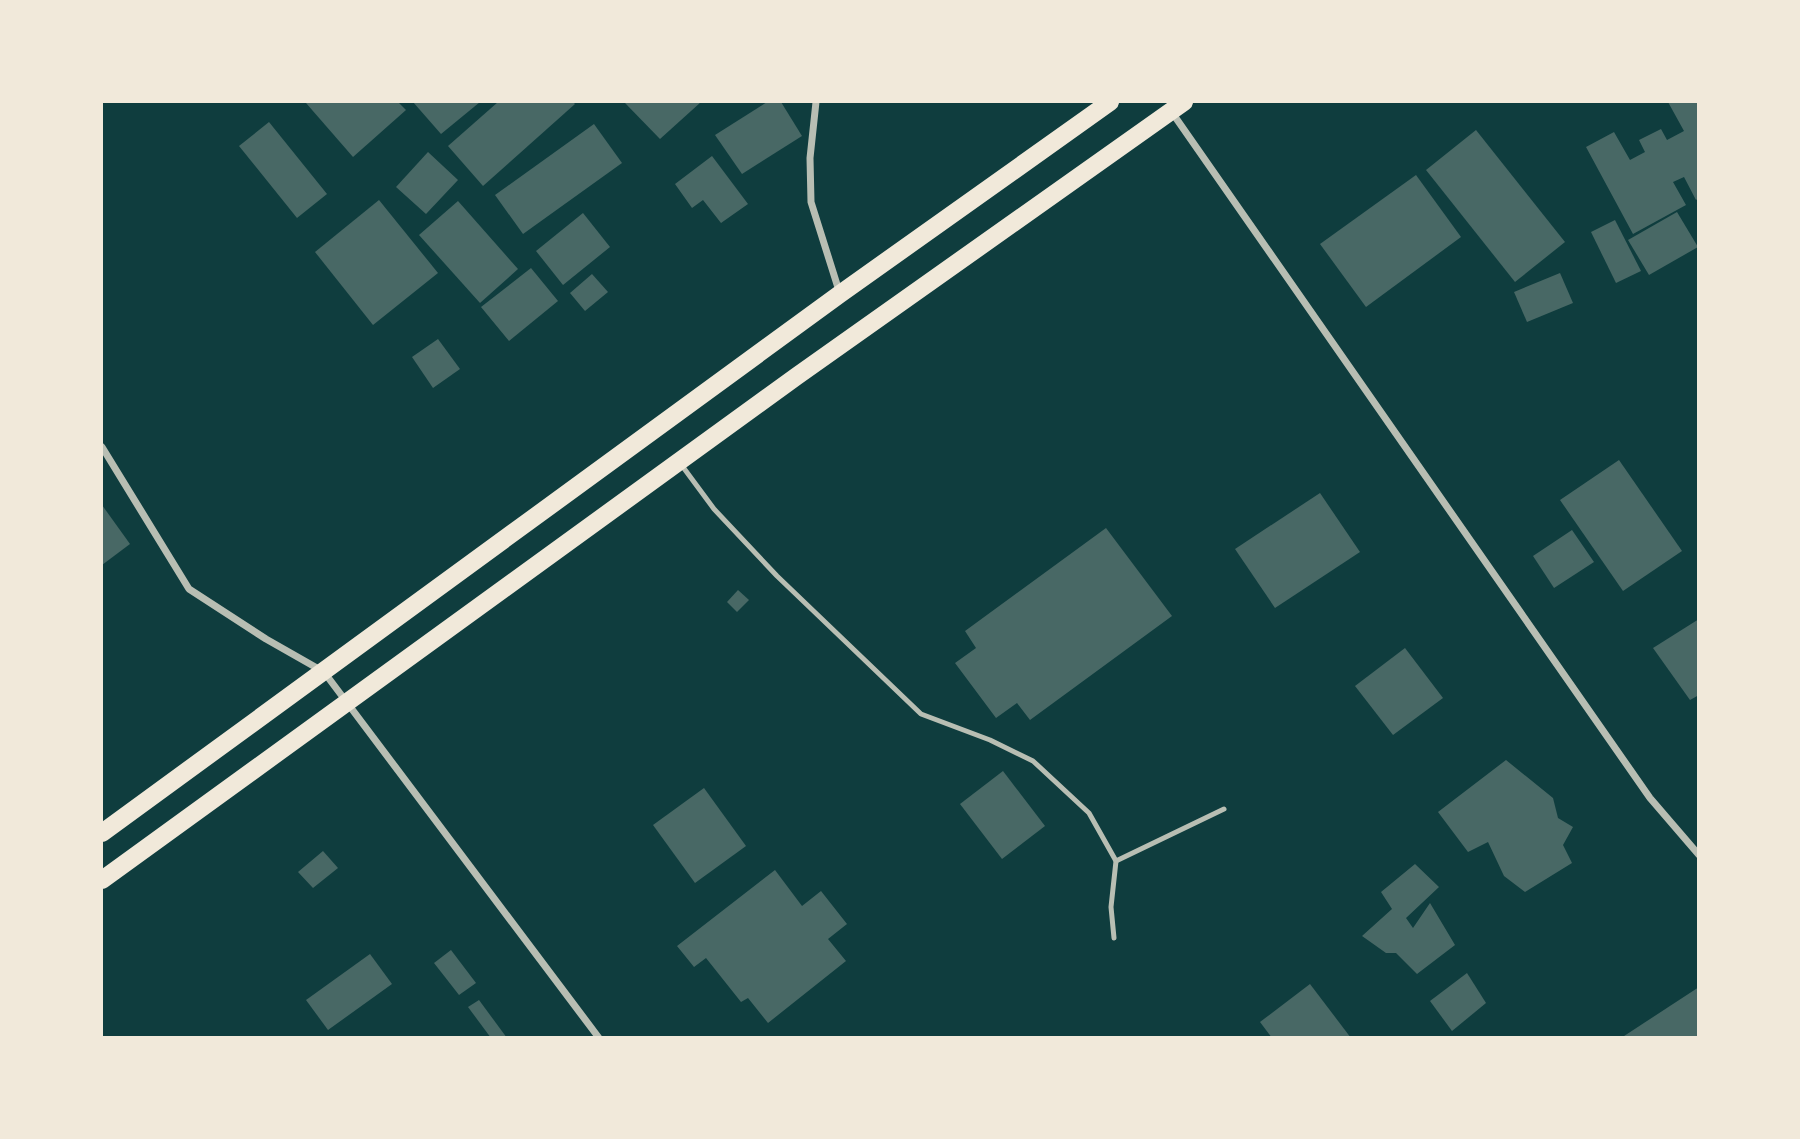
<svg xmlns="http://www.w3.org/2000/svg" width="1800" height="1139" font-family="'Open Sans',sans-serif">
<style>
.building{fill:#486865}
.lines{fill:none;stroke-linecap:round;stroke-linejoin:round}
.service{stroke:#b8beb3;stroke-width:5}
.minor{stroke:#b8beb3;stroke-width:7}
.primary{stroke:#f1e9da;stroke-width:18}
</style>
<rect width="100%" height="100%" fill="#0f3d3e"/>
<!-- building -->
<g class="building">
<path d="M308,102H398L406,110L353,157L306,103Z"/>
<path d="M413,102H480L441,134Z"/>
<path d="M498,102H573L575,104L483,186L448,146Z"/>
<path d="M627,102H701L660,139L625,103Z"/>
<path d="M767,102H781L802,136L742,174L715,135Z"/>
<path d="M1668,102H1699V198L1696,200L1684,177L1673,182L1686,205L1633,234L1586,147L1614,132L1630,160L1645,152L1639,140L1661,129L1667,140L1684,131Z"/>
<path d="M269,122L327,194L297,218L239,146Z"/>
<path d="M594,124L622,163L523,234L495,195Z"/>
<path d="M1476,130L1565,242L1515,282L1426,170Z"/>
<path d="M428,152L458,180L426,214L396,187Z"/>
<path d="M712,156L748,204L721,223L703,200L692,208L675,184Z"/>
<path d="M1416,175L1461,237L1366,307L1320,244Z"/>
<path d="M379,200L438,273L373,325L315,252Z"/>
<path d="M458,201L518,269L480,303L419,235Z"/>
<path d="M1677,212L1698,247L1649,275L1628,240Z"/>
<path d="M583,213L610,247L563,285L536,251Z"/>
<path d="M1615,220L1641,271L1616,283L1591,232Z"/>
<path d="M531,268L558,301L509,341L481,307Z"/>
<path d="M1560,273L1573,303L1527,322L1514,292Z"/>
<path d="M592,274L608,292L585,311L570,293Z"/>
<path d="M438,339L460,369L433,388L412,357Z"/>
<path d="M1619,460L1682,551L1623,591L1560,500Z"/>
<path d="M1320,493L1360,552L1275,608L1235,549Z"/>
<path d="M102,505L130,544L102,565Z"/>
<path d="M1106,528L1172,616L1030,720L1017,703L996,718L955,663L976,648L965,631Z"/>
<path d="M1572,530L1594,562L1554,588L1533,556Z"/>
<path d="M738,590L749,600L737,612L727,602Z"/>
<path d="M1699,619V695L1690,700L1653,648Z"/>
<path d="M1405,648L1443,698L1393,735L1355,686Z"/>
<path d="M1506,760L1553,798L1558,818L1573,827L1563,845L1572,863L1525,892L1504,876L1488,842L1468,852L1438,812Z"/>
<path d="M1003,771L1045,826L1002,859L960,804Z"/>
<path d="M704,788L746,846L695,883L653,825Z"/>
<path d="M323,851L338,868L313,888L298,872Z"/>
<path d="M1415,864L1439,887L1406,918L1413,928L1430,903L1455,945L1417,974L1396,953H1386L1362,936L1392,909L1381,892Z"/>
<path d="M775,870L802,906L821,891L847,924L828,939L846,961L768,1023L748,998L741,1002L706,958L694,967L677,946Z"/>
<path d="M451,950L476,983L459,995L434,963Z"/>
<path d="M370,954L392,984L328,1030L306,1000Z"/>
<path d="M1467,973L1486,1003L1452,1031L1430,1001Z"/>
<path d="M1310,984L1351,1038H1272L1260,1022Z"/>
<path d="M1699,987V1038H1621Z"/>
<path d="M479,1000L507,1038H491L468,1007Z"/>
</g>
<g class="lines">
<!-- service -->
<g class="service">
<path d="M680,463L714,509L777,576L921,714L990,740L1033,761L1089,813L1116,861L1111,907L1114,938"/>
<path d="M1116,861L1224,809"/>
</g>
<!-- minor -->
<g class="minor">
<path d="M816,102L810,158L811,202L840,294"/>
<path d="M1171,111L1650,798L1699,855"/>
<path d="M102,447L189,589L266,639L324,672L599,1038"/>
</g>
<!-- primary -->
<g class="primary">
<path d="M102,833L840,294L1110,102"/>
<path d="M102,880L797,376L1184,102"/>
</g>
</g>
<!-- border -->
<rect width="1800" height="1139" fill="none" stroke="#f1e9da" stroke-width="206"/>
</svg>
